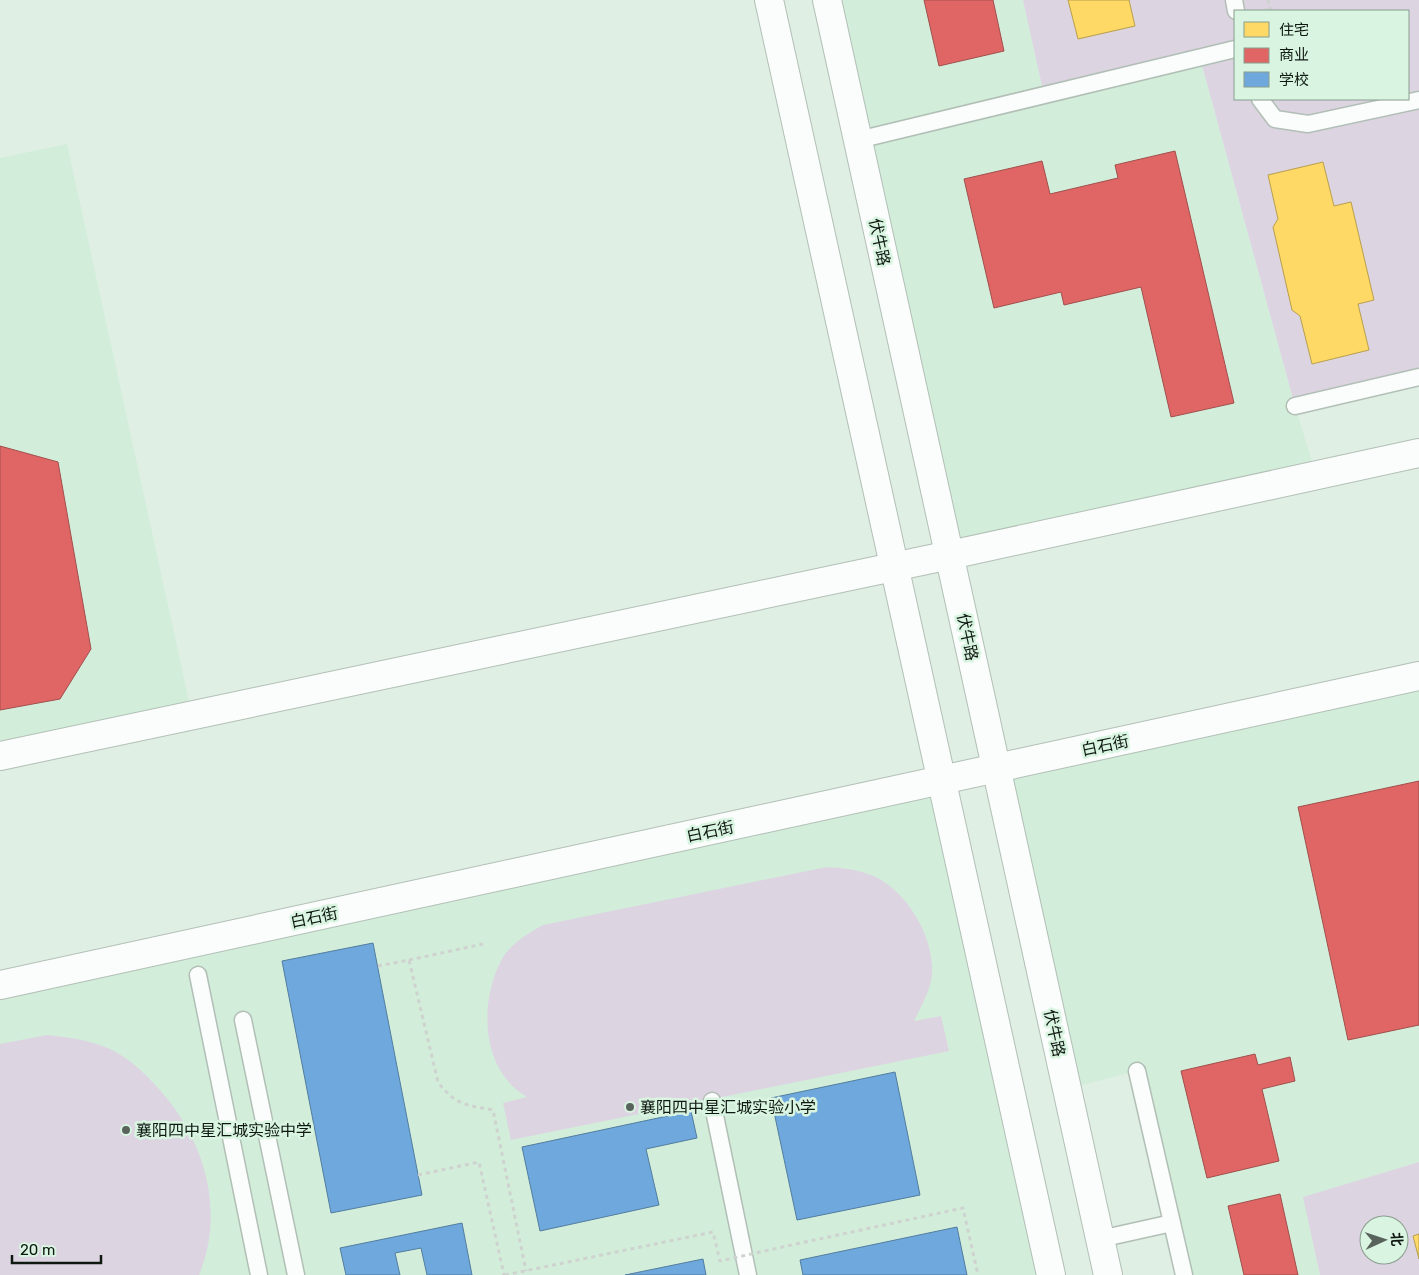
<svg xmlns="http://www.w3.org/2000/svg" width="1419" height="1275" font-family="Rubik,'Noto Sans SC',sans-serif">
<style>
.built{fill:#d2edda}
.green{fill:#ddd4e2;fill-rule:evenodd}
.homes{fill:#ffd966;stroke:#b79f4c}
.shops{fill:#e06666;stroke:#a14f4c}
.schools{fill:#6fa8dc;stroke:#527d9f}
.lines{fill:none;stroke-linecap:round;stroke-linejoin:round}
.service-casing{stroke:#b2bfb6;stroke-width:19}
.tertiary-casing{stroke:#b2bfb6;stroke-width:30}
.path{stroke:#cfd3d0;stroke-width:3;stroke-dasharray:4 4;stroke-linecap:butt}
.service{stroke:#fafdfb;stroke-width:16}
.tertiary{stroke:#fafdfb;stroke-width:28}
.path-bridge{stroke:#cfd3d0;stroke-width:3;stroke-dasharray:4 4;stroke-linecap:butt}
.poi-dot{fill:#58635b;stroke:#d9f5e1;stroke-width:2}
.labels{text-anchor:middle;stroke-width:5;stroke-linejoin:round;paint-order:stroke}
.street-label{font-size:16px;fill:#0f1811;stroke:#d9f5e1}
.poi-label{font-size:16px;fill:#0f1811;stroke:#d9f5e1;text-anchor:start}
</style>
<rect width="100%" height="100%" fill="#dfefe4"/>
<!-- built -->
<g class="built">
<path d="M827,0H1023L1044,95L1200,58L1295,406L1316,475L950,555Z"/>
<path d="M67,144L192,715L0,756V158Z"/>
<path d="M1419,676V1162L1304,1197L1320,1275H1184L1137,1071L1067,1089L997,768Z"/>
<path d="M941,780L1051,1275H0V985Z"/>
</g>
<!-- green -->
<g class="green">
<path d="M1023,0H1419V377L1295,406L1200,58L1044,95ZM1235,11H1408V99H1235Z"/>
<path d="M827,867C840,868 855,869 868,874C905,886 935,937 932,975C930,991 921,1007 914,1021L941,1016L949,1051L511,1140L503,1103L527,1097C480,1070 479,1001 502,959C511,943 529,933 543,925Z"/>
<path d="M47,1035C74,1038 100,1041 124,1057C136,1065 147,1076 158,1088C204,1138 226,1210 199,1275H0V1044Z"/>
<path d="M1419,1162V1275H1320L1303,1197ZM1369,1225H1399V1255H1369Z"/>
</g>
<!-- homes -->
<g class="homes">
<path d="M1068,0H1129L1135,26L1078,39Z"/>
<path d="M1323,162L1334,206L1351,202L1374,300L1358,304L1369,350L1312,364L1300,316L1292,310L1273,227L1278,219L1268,175Z"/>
<path d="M1419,1234V1259L1413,1236Z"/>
</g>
<!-- shops -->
<g class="shops">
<path d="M924,0H993L1004,51L939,66Z"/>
<path d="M1175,151L1234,403L1171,417L1141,287L1064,305L1061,292L994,308L964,179L1042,161L1050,194L1118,178L1115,165Z"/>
<path d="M0,446L58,462L91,649L60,699L0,710Z"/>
<path d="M1419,781V1025L1348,1040L1298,807Z"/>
<path d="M1255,1054L1258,1065L1290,1057L1295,1081L1262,1089L1279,1161L1207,1178L1181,1071Z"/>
<path d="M1280,1194L1298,1275H1244L1228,1206Z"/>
</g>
<!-- schools -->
<g class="schools">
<path d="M373,943L422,1195L331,1213L282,961Z"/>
<path d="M895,1072L920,1195L797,1220L771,1098Z"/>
<path d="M691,1111L697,1138L646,1149L659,1205L540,1231L522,1147Z"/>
<path d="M462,1223L472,1275H427L421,1248L395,1253L400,1275H346L340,1248Z"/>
<path d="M957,1227L967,1275H803L800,1260Z"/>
<path d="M703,1259L706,1275H625Z"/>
</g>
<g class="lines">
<defs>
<g id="service">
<path d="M1234,0L1236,11"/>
<path d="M1260,99L1275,119L1308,124L1419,100"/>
<path d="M858,140L1235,49"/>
<path d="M1295,406L1419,377"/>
<path d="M198,975L259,1275"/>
<path d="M243,1020L296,1275"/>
<path d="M1137,1071L1184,1275"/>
<path d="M712,1101L748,1275"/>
<path d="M1100,1239L1172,1223"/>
</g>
<g id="tertiary">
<path d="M769,0L1051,1275"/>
<path d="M827,0L1108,1275"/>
<path d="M0,756L950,555L1419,453"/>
<path d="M0,985L1419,676"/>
</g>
</defs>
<!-- service casing -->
<use href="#service" class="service-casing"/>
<!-- tertiary casing -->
<use href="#tertiary" class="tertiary-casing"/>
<!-- path -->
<g class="path">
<path d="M1268,0L1269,8L1280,11"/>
<path d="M1265,11L1269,8"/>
<path d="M409,960L483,944"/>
<path d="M378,966L409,960L438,1082C455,1105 466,1105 493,1110L526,1271"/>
<path d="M418,1175L479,1162L504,1275"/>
<path d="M796,1244L963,1208L978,1275"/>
</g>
<!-- service -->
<use href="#service" class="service"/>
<!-- tertiary -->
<use href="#tertiary" class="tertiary"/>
<!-- path-bridge -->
<path class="path-bridge" d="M505,1275L713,1232L720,1261L796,1244"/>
</g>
<!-- markers -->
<g class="poi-dot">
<circle cx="630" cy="1107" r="5"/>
<circle cx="126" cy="1130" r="5"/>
</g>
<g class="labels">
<!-- street labels -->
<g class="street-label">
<text transform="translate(880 242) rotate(78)" y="6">伏牛路</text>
<text transform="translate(968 637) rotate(78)" y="6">伏牛路</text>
<text transform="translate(1105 745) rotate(-12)" y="6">白石街</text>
<text transform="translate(710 831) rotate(-12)" y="6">白石街</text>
<text transform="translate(314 917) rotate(-12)" y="6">白石街</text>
<text transform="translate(1055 1033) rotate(78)" y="6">伏牛路</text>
</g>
<!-- poi labels -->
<g class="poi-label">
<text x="640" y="1113">襄阳四中星汇城实验小学</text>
<text x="136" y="1136">襄阳四中星汇城实验中学</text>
</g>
</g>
<!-- legend -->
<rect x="1234" y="10" width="175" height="90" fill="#d9f5e1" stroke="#889d8e"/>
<rect x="1244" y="22" width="25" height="15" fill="#ffd966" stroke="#889d8e"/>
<text x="1279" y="35" font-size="15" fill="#0f1811">住宅</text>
<rect x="1244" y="48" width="25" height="15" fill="#e06666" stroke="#889d8e"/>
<text x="1279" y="60" font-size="15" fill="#0f1811">商业</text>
<rect x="1244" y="72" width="25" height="15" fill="#6fa8dc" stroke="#889d8e"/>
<text x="1279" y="85" font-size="15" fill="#0f1811">学校</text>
<!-- north arrow -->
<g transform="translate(1384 1240) rotate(87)"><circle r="24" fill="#d9f5e1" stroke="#889d8e"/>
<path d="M0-4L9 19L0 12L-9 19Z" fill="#58635b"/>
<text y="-8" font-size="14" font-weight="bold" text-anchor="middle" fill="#0f1811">北</text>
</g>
<!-- scale -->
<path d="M12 1255v8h89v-8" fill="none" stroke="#0f1811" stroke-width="2.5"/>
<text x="20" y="1255" font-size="15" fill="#0f1811" stroke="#d9f5e1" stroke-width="4" paint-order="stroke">20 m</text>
</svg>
